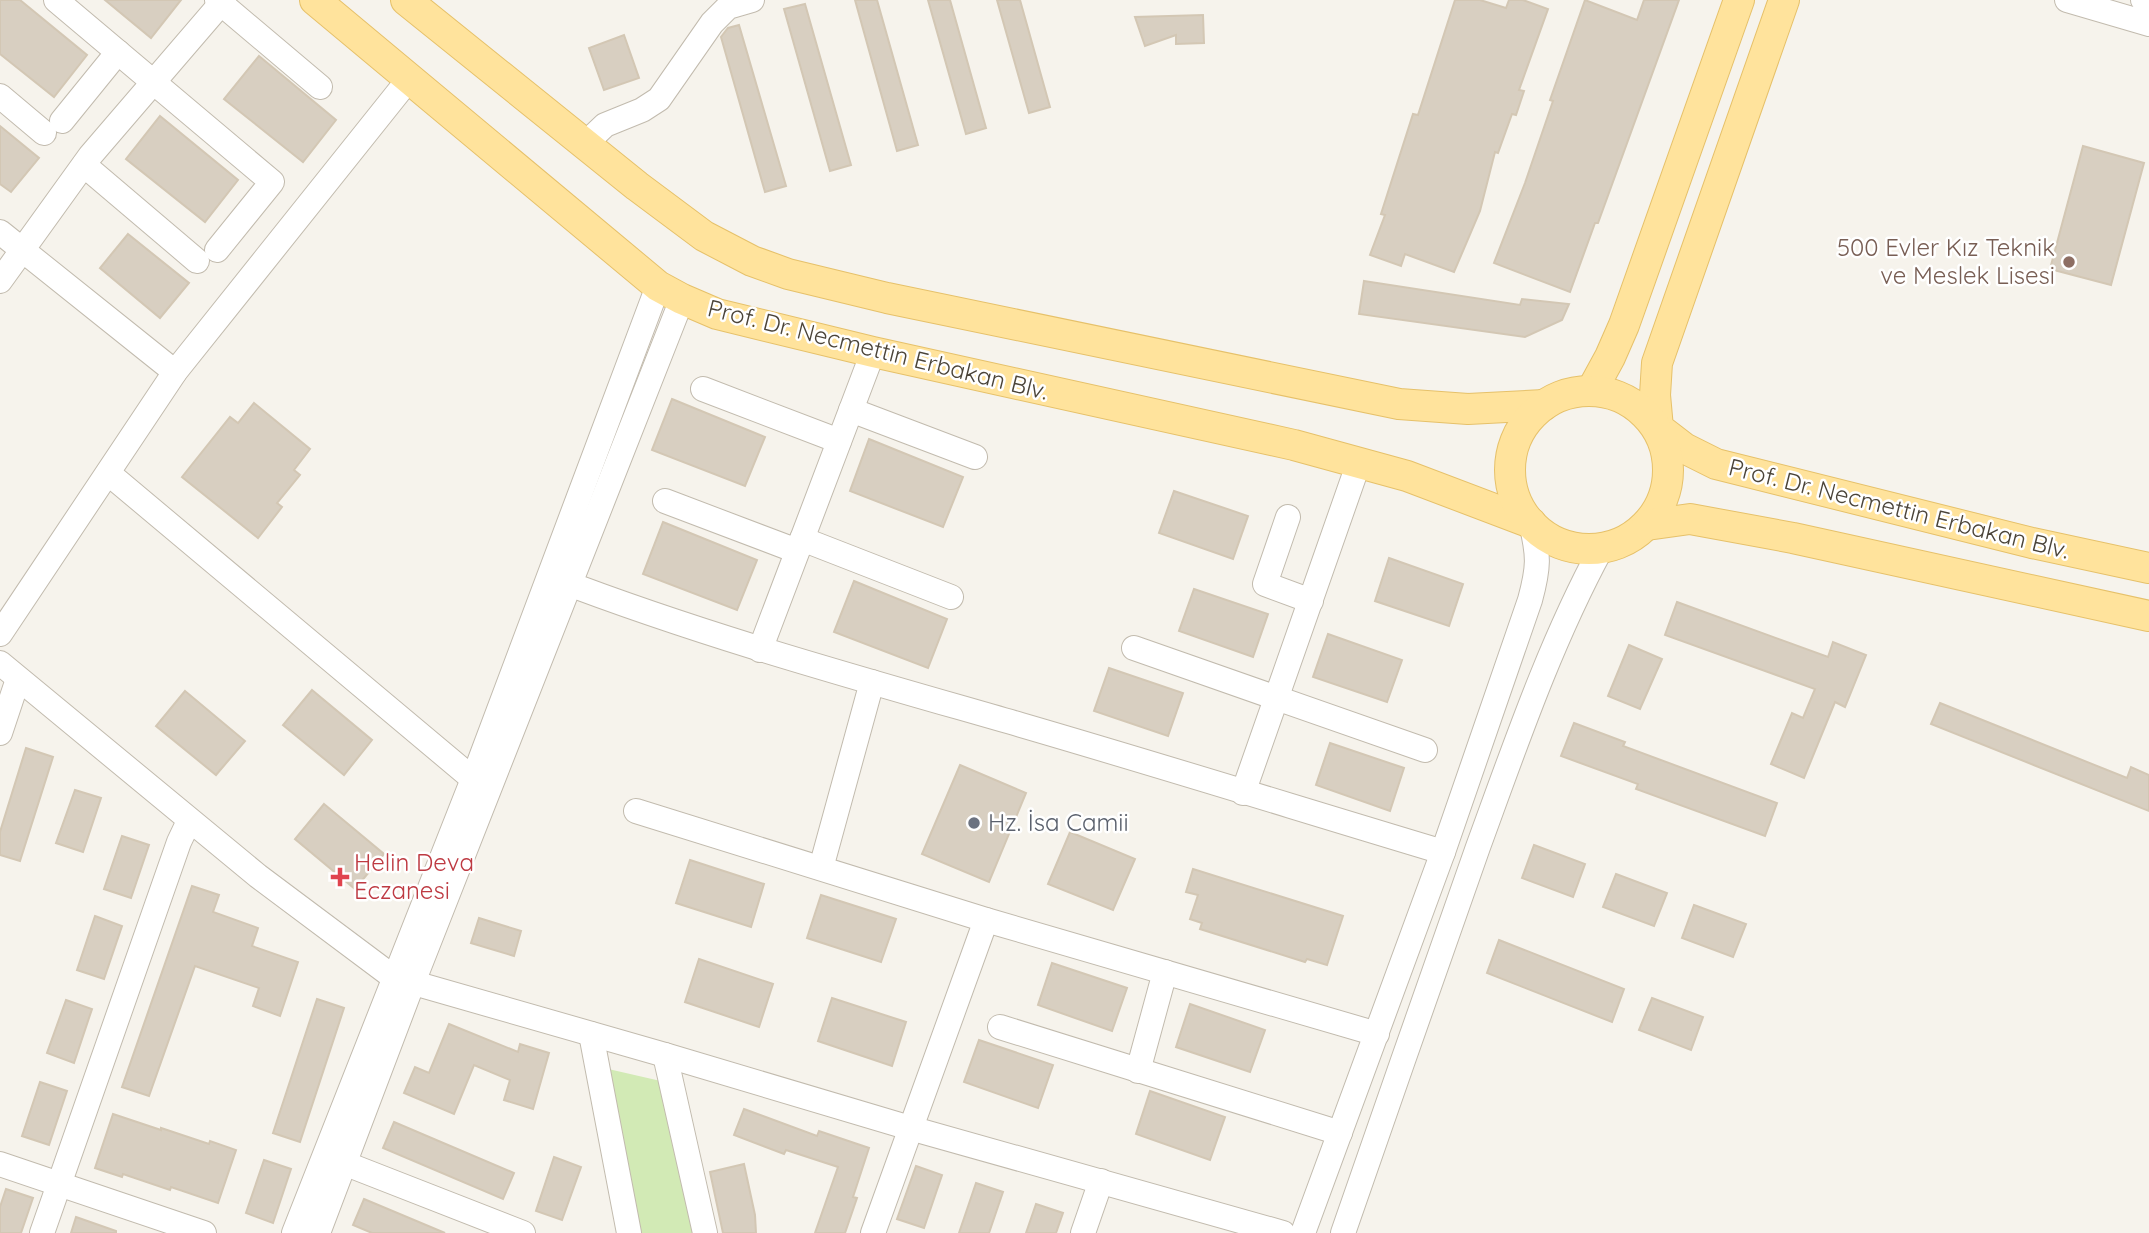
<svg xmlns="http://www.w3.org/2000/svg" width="2149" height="1233" font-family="Quicksand,sans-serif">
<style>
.green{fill:#d2eab5}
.building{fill:#d8cfc1;stroke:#d3c7b4;stroke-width:2}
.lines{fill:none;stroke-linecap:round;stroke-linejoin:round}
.minor-casing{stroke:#c2bbae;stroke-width:26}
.major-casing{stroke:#e6c16a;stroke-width:32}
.minor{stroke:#fff;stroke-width:24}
.major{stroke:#ffe39c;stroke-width:30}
.education-dot{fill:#8d6e63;stroke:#fff;stroke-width:2.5}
.worship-dot{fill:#6b7280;stroke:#fff;stroke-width:2.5}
.health-dot{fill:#e0444e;stroke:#fff;stroke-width:2.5}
.labels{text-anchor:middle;stroke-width:5;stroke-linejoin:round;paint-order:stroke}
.education-label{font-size:24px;fill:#785e54;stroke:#fff;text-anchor:end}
.street-label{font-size:24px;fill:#4b4439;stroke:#fff}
.worship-label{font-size:24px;fill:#5b616d;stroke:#fff;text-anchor:start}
.health-label{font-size:24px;fill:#be3a42;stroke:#fff;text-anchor:start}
</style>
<rect width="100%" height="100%" fill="#f6f3ec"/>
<!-- green -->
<path class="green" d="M604,1068L665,1082L699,1233H638Z"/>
<!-- building -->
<g class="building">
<path d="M0,0H20L87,55L54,97L0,54Z"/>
<path d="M105,0H181L151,38Z"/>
<path d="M855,0H877L918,145L897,151Z"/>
<path d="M928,0H950L986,128L966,134Z"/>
<path d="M997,0H1020L1050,107L1029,113Z"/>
<path d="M1455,0H1480L1506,8L1509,0H1523L1548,9L1519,90L1524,91L1516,115L1512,114L1498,153L1495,152L1480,211L1454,272L1405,254L1401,266L1370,255L1385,215L1381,214L1413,114L1418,115Z"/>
<path d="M1585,0L1637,20L1644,0H1679L1598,223H1595L1570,292L1494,263L1525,183L1553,101L1550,100Z"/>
<path d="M805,4L851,165L830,171L784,9Z"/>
<path d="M1203,15L1204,43L1176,44V35L1145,46L1135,17Z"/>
<path d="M739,25L786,186L765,192L721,37L728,28Z"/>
<path d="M624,35L639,78L604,90L589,48Z"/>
<path d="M259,56L336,120L303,162L224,99Z"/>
<path d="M160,116L238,180L205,222L126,159Z"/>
<path d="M0,126L39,158L11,192L0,184Z"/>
<path d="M2083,146L2144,163L2111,285L2050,269Z"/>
<path d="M128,234L189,283L160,318L100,268Z"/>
<path d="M1364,281L1520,305L1522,299L1569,304L1562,320L1525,337L1359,314Z"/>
<path d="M672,399L765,437L745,486L652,450Z"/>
<path d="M254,403L310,449L294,470L300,475L277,503L282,507L258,538L182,477L230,417L238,423Z"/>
<path d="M869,439L963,477L943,527L850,491Z"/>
<path d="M1174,491L1248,516L1233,559L1159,533Z"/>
<path d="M663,522L757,560L737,610L643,574Z"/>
<path d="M1389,558L1463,584L1449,626L1375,601Z"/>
<path d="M854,581L947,619L928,668L834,632Z"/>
<path d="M1194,589L1268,614L1253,657L1179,631Z"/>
<path d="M1677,602L1828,657L1833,642L1866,655L1845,707L1835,702L1804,778L1771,764L1792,713L1803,718L1815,689L1665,635Z"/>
<path d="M1328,634L1402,660L1387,702L1313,677Z"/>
<path d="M1629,645L1662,659L1640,709L1608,696Z"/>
<path d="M1109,668L1183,693L1168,736L1094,711Z"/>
<path d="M312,690L372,740L344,775L283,725Z"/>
<path d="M185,691L245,741L216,775L156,726Z"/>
<path d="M1940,703L2127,778L2131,767L2149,775V811L1931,724Z"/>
<path d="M1574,723L1625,742L1623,746L1777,803L1765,836L1636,789L1638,784L1561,756Z"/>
<path d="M1330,743L1404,768L1390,811L1316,785Z"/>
<path d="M26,748L53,757L20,861L0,855V832Z"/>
<path d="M960,765L1026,793L989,882L922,854Z"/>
<path d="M75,790L101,798L83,852L56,843Z"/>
<path d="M324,804L384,854L355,889L295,839Z"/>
<path d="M1070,832L1135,859L1113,910L1048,884Z"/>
<path d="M122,836L149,845L131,898L104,889Z"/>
<path d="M1534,845L1585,864L1573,897L1522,878Z"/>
<path d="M690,860L764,884L751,927L676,903Z"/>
<path d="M1193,869L1343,916L1327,965L1307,959L1305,962L1200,929L1202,923L1190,919L1198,895L1186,892Z"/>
<path d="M1616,874L1667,893L1654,926L1603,907Z"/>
<path d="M192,886L219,895L213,912L258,928L252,946L298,962L280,1016L253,1006L259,988L195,966L149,1096L122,1087Z"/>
<path d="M821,895L896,919L881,962L807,938Z"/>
<path d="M1694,905L1746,924L1733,957L1682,938Z"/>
<path d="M95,916L122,926L104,979L77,970Z"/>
<path d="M479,918L521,931L514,956L471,943Z"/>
<path d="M1499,940L1624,989L1612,1022L1487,973Z"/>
<path d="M699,959L773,984L759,1027L685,1002Z"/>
<path d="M1052,963L1127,988L1112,1031L1038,1005Z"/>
<path d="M832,998L906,1022L892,1066L818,1041Z"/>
<path d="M1652,998L1703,1017L1691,1050L1639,1030Z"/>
<path d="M317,999L344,1008L300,1142L273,1133Z"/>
<path d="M66,1000L92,1009L74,1063L47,1053Z"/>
<path d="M1190,1004L1265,1030L1250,1072L1176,1047Z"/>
<path d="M449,1024L518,1052L520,1044L549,1053L533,1109L504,1100L510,1080L474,1065L454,1114L404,1093L415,1067L429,1073Z"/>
<path d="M979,1040L1053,1065L1038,1108L964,1082Z"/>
<path d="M40,1082L67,1091L49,1145L22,1136Z"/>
<path d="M1150,1091L1225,1117L1210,1160L1136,1134Z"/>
<path d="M744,1109L817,1136L819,1131L869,1148L853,1197L857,1198L845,1233H815L838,1167L786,1150L784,1154L734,1135Z"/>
<path d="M113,1114L161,1130V1128L209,1144L210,1141L236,1150L218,1203L171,1187L170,1190L123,1174L122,1177L95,1168Z"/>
<path d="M394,1122L514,1173L503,1199L383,1148Z"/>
<path d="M554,1157L581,1167L562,1220L536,1211Z"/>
<path d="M264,1160L291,1169L273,1223L246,1213Z"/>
<path d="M744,1164L755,1215L756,1233H723L710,1172Z"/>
<path d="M916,1166L942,1175L924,1228L897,1219Z"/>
<path d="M976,1183L1003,1192L989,1233H959Z"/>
<path d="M6,1189L33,1198L21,1233H0V1207Z"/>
<path d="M364,1199L445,1233H372L353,1225Z"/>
<path d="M1036,1204L1063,1213L1056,1233H1026Z"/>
<path d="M76,1217L116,1231V1233H71Z"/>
</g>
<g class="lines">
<defs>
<g id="minor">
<path d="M56,0L272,182L217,250"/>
<path d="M217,0L320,87"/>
<path d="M2067,0L2149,24"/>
<path d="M2143,0L2149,2"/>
<path d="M0,96L44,133"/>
<path d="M62,121L118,52"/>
<path d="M585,144L605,125L642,110L659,99L712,23L728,7L752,0"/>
<path d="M84,165L197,261"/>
<path d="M0,232L175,372"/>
<path d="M0,281L90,156L224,0"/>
<path d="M703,389L839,441"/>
<path d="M851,410L975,457"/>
<path d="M108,473L473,779"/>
<path d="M665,501L797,551"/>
<path d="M1288,517L1265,584L1311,601"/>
<path d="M802,539L951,597"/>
<path d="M556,579C707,637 865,680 1021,725C1162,766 1303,810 1443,852"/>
<path d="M0,634L175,372L409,79"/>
<path d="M1134,648L1425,750"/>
<path d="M760,650L873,352"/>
<path d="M0,663L258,876L393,977L665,1055L910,1128L1283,1233"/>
<path d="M0,733L18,679"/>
<path d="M1243,793L1359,462"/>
<path d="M636,811L986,920L1377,1034"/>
<path d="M821,868L872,682"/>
<path d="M1000,1027L1340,1133"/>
<path d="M591,1034L629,1233"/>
<path d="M665,1055L705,1233"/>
<path d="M1138,1071L1165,972"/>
<path d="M331,1158L523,1233"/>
<path d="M0,1164L204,1233"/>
<path d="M42,1233L179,842L189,821"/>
<path d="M294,1233L473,779L658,286"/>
<path d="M318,1233L412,985L682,299"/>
<path d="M873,1233L986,920"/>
<path d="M1083,1233L1101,1181"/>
<path d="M1303,1233L1443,852L1530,600C1539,567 1539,556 1531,523"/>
<path d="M1343,1233C1388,1104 1432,976 1478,847C1515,746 1550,643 1601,549"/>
</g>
<g id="major">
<path d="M315,0L658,286L682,299L717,314L873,352L1294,445L1407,476L1531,523"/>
<path d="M406,0L637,186L704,236L752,261L788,274L887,298L1399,404L1468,409L1544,405"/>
<path d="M1784,0L1657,363L1655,395L1658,428L1684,448L1716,464L2032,543L2149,568"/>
<path d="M1592,390L1610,357L1624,325L1739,0"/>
<circle cx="1589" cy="470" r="79"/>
<path d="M1647,525L1690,519L1793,538L2149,616"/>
</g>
</defs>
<!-- minor casing -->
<use href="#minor" class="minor-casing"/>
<!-- major casing -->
<use href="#major" class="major-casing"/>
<!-- minor -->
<use href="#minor" class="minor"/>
<!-- major -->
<use href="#major" class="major"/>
</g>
<!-- markers -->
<circle class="education-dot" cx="2069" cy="262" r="7"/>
<circle class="worship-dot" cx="974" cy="823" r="7"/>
<path class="health-dot" d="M336.5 866.5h7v7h7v7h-7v7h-7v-7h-7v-7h7z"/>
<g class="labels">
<!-- education labels -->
<g class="education-label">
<text x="2055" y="256">500 Evler Kız Teknik<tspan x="2055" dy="28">ve Meslek Lisesi</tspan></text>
</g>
<!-- street labels -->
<g class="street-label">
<text transform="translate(878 350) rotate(14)" y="8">Prof. Dr. Necmettin Erbakan Blv.</text>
<text transform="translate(1899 509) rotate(14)" y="8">Prof. Dr. Necmettin Erbakan Blv.</text>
</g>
<!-- worship labels -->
<g class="worship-label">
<text x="988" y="831">Hz. İsa Camii</text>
</g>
<!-- health labels -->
<g class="health-label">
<text x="354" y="871">Helin Deva<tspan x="354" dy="28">Eczanesi</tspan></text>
</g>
</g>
</svg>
